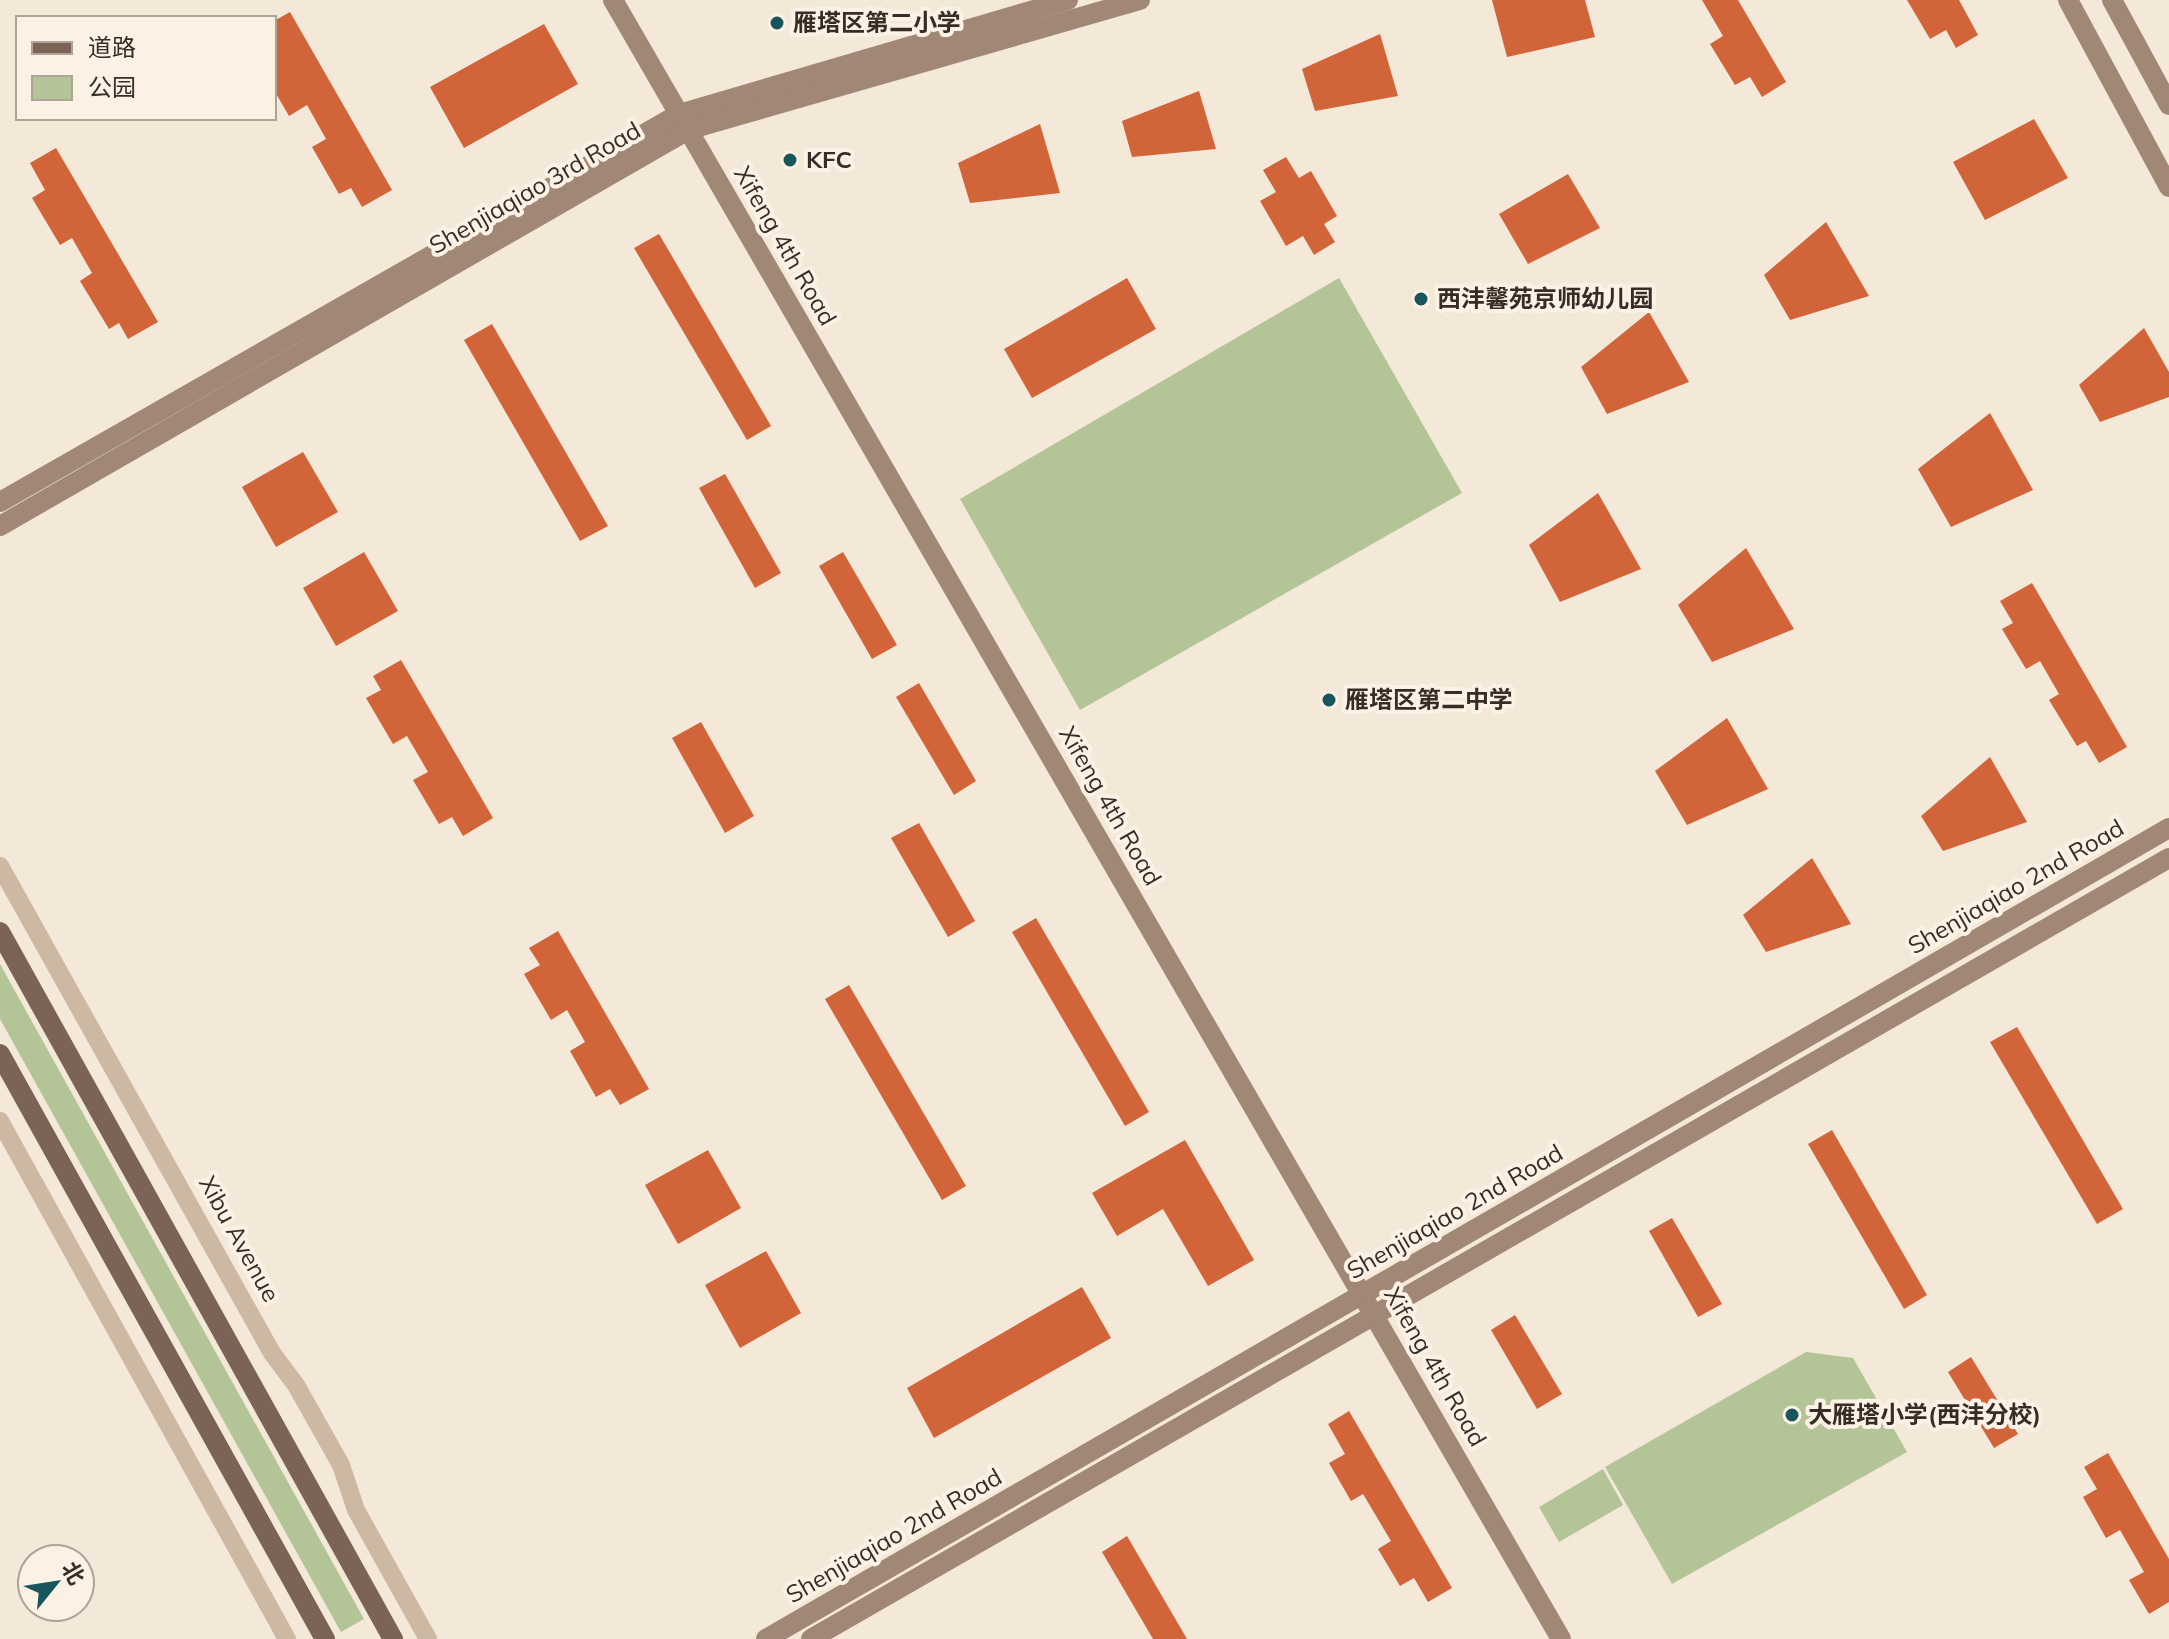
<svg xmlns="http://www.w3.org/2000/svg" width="2169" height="1639" font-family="Mulish,'Noto Sans SC',sans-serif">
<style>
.green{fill:#b3c497}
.building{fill:#d26439}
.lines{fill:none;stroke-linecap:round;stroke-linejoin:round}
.street{stroke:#cdb8a3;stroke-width:18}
.secondary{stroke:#a18775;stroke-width:20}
.primary{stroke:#7b6455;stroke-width:20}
.poi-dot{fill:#18555d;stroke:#fbf2e5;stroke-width:3}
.labels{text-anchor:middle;stroke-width:8;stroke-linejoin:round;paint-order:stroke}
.poi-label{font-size:24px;font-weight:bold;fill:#372c26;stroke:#fbf2e5;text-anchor:start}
.street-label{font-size:24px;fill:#372c26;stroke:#fbf2e5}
</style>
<rect width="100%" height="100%" fill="#f4e8d9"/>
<!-- green -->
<g class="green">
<path d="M1339,278L1462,493L1080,710L960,499Z"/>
<path d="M0,964L364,1619L341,1632L0,1019Z"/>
<path d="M1806,1352L1853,1358L1907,1452L1672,1584L1605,1467Z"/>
<path d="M1603,1469L1623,1505L1559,1542L1539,1507Z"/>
</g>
<!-- building -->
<g class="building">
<path d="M1492,0H1585L1595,37L1507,57Z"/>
<path d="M1702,0H1738L1786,82L1762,97L1750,77L1735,85L1710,44L1723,36Z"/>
<path d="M1907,0H1959L1978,35L1956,48L1946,30L1930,39Z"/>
<path d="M290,12L392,190L362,207L351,188L339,194L312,147L326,139L307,105L289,116L274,90V21Z"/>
<path d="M544,24L578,84L464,148L430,87Z"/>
<path d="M1380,34L1398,96L1315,111L1302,69Z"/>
<path d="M1199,91L1216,149L1132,157L1122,121Z"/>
<path d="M2034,119L2068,178L1985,220L1953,162Z"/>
<path d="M1040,124L1060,193L970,203L958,163Z"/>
<path d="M56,148L158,322L128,339L119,323L109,329L80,281L92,273L72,238L60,245L32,198L45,190L30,163Z"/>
<path d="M1286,157L1299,178L1311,171L1337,216L1324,224L1335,242L1314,255L1303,236L1286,246L1260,201L1276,192L1263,170Z"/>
<path d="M1568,174L1600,228L1528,264L1499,214Z"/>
<path d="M1826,222L1869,296L1790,320L1764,275Z"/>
<path d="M659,234L771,426L747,440L634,248Z"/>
<path d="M1127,278L1156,329L1032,398L1004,349Z"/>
<path d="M1649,312L1689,382L1607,414L1581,367Z"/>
<path d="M492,324L608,526L580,541L464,340Z"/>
<path d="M2144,328L2169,372V397L2100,422L2079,385Z"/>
<path d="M1990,413L2033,490L1951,527L1918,469Z"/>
<path d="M303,452L338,512L276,547L242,487Z"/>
<path d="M725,474L781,573L755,588L699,488Z"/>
<path d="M1598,493L1641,569L1560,602L1529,545Z"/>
<path d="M1746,548L1794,629L1712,662L1678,605Z"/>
<path d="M364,552L398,611L336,646L303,588Z"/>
<path d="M843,552L897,645L872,659L819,566Z"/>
<path d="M2032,583L2127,747L2099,763L2086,741L2077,746L2049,700L2059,694L2040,661L2026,669L2002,629L2013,623L2000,601Z"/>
<path d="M401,660L493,818L463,836L452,817L439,824L413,780L428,772L407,736L393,744L366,698L381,690L373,676Z"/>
<path d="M919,683L976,781L954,795L896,697Z"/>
<path d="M1727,718L1768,789L1687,825L1655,771Z"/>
<path d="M701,722L754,816L725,833L672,738Z"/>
<path d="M1990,757L2027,822L1943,851L1921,816Z"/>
<path d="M919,823L975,921L948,937L891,838Z"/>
<path d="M1812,858L1851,924L1766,952L1743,915Z"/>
<path d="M1036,918L1149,1112L1125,1126L1012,932Z"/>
<path d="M558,931L649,1089L620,1105L610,1089L596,1097L570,1051L585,1042L567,1010L551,1020L524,974L540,965L529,948Z"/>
<path d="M849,985L966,1186L942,1200L825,999Z"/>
<path d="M2017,1027L2123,1209L2097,1224L1990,1042Z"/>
<path d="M1832,1130L1927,1295L1904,1309L1808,1144Z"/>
<path d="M1185,1140L1254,1260L1208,1286L1163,1209L1117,1236L1092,1193Z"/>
<path d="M708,1150L741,1208L678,1244L645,1185Z"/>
<path d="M1672,1218L1722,1304L1698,1317L1649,1231Z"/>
<path d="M766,1251L801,1313L740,1348L705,1285Z"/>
<path d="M1082,1287L1111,1338L934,1438L907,1388Z"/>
<path d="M1515,1315L1562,1394L1537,1409L1491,1330Z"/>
<path d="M1971,1357L2018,1434L1994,1448L1948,1372Z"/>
<path d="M1349,1411L1452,1588L1428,1602L1414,1578L1400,1586L1378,1549L1391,1541L1363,1494L1351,1501L1329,1463L1345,1454L1328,1424Z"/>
<path d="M2108,1453L2169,1559V1602L2149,1614L2129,1580L2144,1572L2120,1530L2106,1538L2083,1497L2097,1489L2084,1467Z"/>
<path d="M1127,1536L1187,1639H1153L1102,1552Z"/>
</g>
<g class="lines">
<!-- street -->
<g class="street">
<path d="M0,866L272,1353L296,1385L341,1465L356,1510L428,1639"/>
<path d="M0,1121L287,1639"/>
</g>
<!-- secondary -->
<g class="secondary">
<path d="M613,0L1561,1639"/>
<path d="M2068,0L2169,187"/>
<path d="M2112,0L2169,105"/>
<path d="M0,502L679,114L1068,0"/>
<path d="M0,526L688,130L1140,0"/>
<path d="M766,1639L2169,828"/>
<path d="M811,1639L2169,858"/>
</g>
<!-- primary -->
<g class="primary">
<path d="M0,932L393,1639"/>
<path d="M0,1054L325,1639"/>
</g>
</g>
<!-- markers -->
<g class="poi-dot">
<circle cx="777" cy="23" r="8"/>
<circle cx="790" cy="160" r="8"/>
<circle cx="1421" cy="299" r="8"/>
<circle cx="1329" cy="700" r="8"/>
<circle cx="1792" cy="1415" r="8"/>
</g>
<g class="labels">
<!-- poi labels -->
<g class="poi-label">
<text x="793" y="31">雁塔区第二小学</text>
<text x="806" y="168">KFC</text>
<text x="1437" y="307">西沣馨苑京师幼儿园</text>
<text x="1345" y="708">雁塔区第二中学</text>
<text x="1808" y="1423">大雁塔小学(西沣分校)</text>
</g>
<!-- street labels -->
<g class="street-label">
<text transform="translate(535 188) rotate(-30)" y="8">Shenjiaqiao 3rd Road</text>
<text transform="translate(785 246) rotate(60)" y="8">Xifeng 4th Road</text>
<text transform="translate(1110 806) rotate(60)" y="8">Xifeng 4th Road</text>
<text transform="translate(2016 887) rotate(-30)" y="8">Shenjiaqiao 2nd Road</text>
<text transform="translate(1455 1212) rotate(-30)" y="8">Shenjiaqiao 2nd Road</text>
<text transform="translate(239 1239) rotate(61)" y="8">Xibu Avenue</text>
<text transform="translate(1435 1367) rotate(60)" y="8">Xifeng 4th Road</text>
<text transform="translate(894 1536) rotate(-30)" y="8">Shenjiaqiao 2nd Road</text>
</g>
</g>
<!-- legend -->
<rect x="16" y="16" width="260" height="104" fill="#fbf2e5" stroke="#ada399" stroke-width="2"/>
<rect x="32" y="42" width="40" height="12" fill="#7b6455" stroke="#ada399" stroke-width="2"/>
<text x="88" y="56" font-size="24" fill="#372c26">道路</text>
<rect x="32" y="76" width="40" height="24" fill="#b3c497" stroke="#ada399" stroke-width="2"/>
<text x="88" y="96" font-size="24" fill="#372c26">公园</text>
<!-- north arrow -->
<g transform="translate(56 1583) rotate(60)"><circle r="38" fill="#fbf2e5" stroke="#ada399" stroke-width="2"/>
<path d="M0-6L14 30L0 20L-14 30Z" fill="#18555d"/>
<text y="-12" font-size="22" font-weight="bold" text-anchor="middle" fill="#372c26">北</text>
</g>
</svg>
